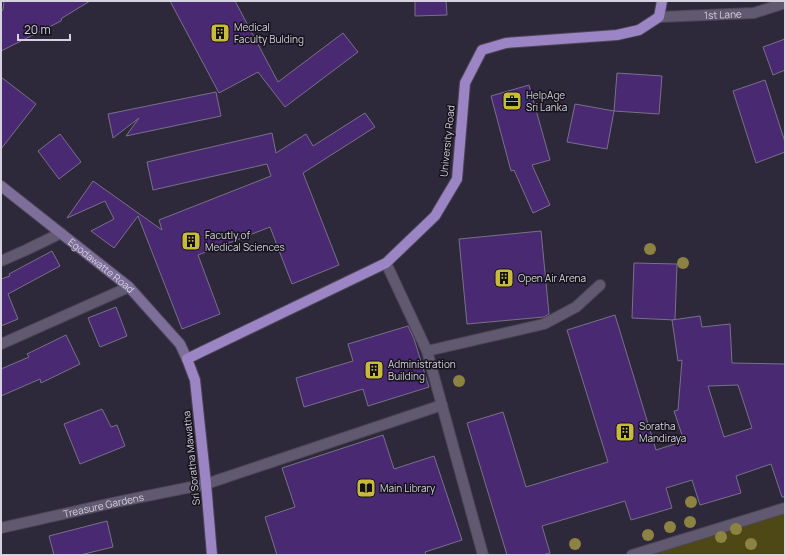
<svg xmlns="http://www.w3.org/2000/svg" width="786" height="556" font-family="Manrope,sans-serif">
<style>
.green{fill:#4d4815}
.building{fill:#482972;stroke:#787188;fill-rule:evenodd}
.lines{fill:none;stroke-linecap:round;stroke-linejoin:round}
.lane-casing{stroke:#4c4657;stroke-width:12}
.street-casing{stroke:#4c4657;stroke-width:12}
.secondary-casing{stroke:#4c4657;stroke-width:12}
.primary-casing{stroke:#4c4657;stroke-width:12}
.lane{stroke:#60596f;stroke-width:10}
.street{stroke:#60596f;stroke-width:10}
.secondary{stroke:#7e6f9a;stroke-width:10}
.primary{stroke:#9b85c5;stroke-width:10}
.tree{fill:#8c8241}
.labels{text-anchor:middle;stroke-width:3;stroke-linejoin:round;paint-order:stroke}
.street-label{font-size:10px;fill:#d6d2df;stroke:#15121b}
.poi-label{font-size:10px;fill:#d6d2df;stroke:#15121b;text-anchor:start}
</style>
<rect width="100%" height="100%" fill="#2e283b"/>
<!-- green -->
<path class="green" d="M785,508V555H632Z"/>
<!-- building -->
<g class="building">
<path d="M4,1H90L62,18L61,21L1,51V11L3,10Z"/>
<path d="M170,1H235L278,82L343,33L358,52L285,107L258,72L219,93Z"/>
<path d="M415,1H446L447,15L415,16Z"/>
<path d="M785,39V70L773,75L763,47Z"/>
<path d="M617,73L662,76L659,114L614,111Z"/>
<path d="M1,77L36,104L1,149Z"/>
<path d="M765,80L785,142V152L756,163L733,91Z"/>
<path d="M529,85L550,160L532,165L550,205L533,213L514,170L511,171L491,96Z"/>
<path d="M216,92L221,116L126,136L139,118L113,138L108,114Z"/>
<path d="M575,104L614,111L607,149L567,142Z"/>
<path d="M365,113L375,127L303,173L339,265L292,284L270,227L198,255L220,314L182,329L138,216L114,248L91,231L114,219L105,201L67,218L93,181L162,230L159,220L271,176L267,164L153,190L147,162L272,133L276,153L306,134L313,146Z"/>
<path d="M60,134L81,162L59,179L38,151Z"/>
<path d="M541,231L549,314L544,317L467,324L459,239Z"/>
<path d="M52,251L60,266L8,294L18,319L1,326V279L10,276L9,274Z"/>
<path d="M634,263L677,264L675,320L632,318Z"/>
<path d="M116,307L127,336L100,347L88,318Z"/>
<path d="M615,315L656,450L684,441L674,411L678,410L682,360L678,361L672,320L700,316L702,327L730,324L732,363L785,364V497H782L771,464L736,476L741,493L700,505L692,480L666,488L672,508L631,520L625,501L542,526L550,553L542,555H507L467,423L503,412L526,487L608,462L567,330ZM738,385L752,428L724,437L708,386Z"/>
<path d="M408,326L414,339L429,387L368,406L363,389L304,407L296,378L353,361L348,344Z"/>
<path d="M66,335L80,364L41,383L40,379L1,396V369L29,357L27,354Z"/>
<path d="M102,409L111,427L117,425L125,446L80,464L64,424Z"/>
<path d="M383,435L394,469L434,456L462,540L425,552L426,555H277L265,517L295,507L282,468Z"/>
<path d="M107,521L113,547L80,555H54L49,536Z"/>
</g>
<g class="lines">
<defs>
<g id="lane">
<path d="M1,261L26,250L61,233"/>
<path d="M386,263L427,351L483,555"/>
<path d="M1,344L129,287"/>
<path d="M427,351L544,324L576,307L600,285"/>
<path d="M206,484L442,405"/>
<path d="M632,555L785,508"/>
</g>
<g id="street">
<path id="s1" d="M659,17L754,13L785,3"/>
<path id="s2" d="M1,528L112,503L206,484"/>
</g>
<g id="secondary">
<path id="s3" d="M1,186L129,287L180,344L187,359"/>
</g>
<path id="primary" d="M212,555L206,484L195,380L187,359L199,353L386,263L435,216L457,179L465,83L482,50L506,43L617,35L639,30L659,17L662,1"/>
</defs>
<!-- lane casing -->
<use href="#lane" class="lane-casing"/>
<!-- street casing -->
<use href="#street" class="street-casing"/>
<!-- secondary casing -->
<use href="#secondary" class="secondary-casing"/>
<!-- primary casing -->
<use href="#primary" class="primary-casing"/>
<!-- lane -->
<use href="#lane" class="lane"/>
<!-- street -->
<use href="#street" class="street"/>
<!-- secondary -->
<use href="#secondary" class="secondary"/>
<!-- primary -->
<use href="#primary" class="primary"/>
</g>
<!-- trees -->
<g class="tree">
<circle cx="650" cy="249" r="6"/>
<circle cx="683" cy="263" r="6"/>
<circle cx="459" cy="381" r="6"/>
<circle cx="691" cy="502" r="6"/>
<circle cx="690" cy="522" r="6"/>
<circle cx="670" cy="527" r="6"/>
<circle cx="736" cy="529" r="6"/>
<circle cx="648" cy="535" r="6"/>
<circle cx="721" cy="537" r="6"/>
<circle cx="575" cy="544" r="6"/>
<circle cx="751" cy="544" r="6"/>
</g>
<!-- icons -->
<defs>
<symbol id="building-square" viewBox="-11 -11 22 22"><rect x="-9" y="-9" width="18" height="18" rx="4" fill="#c8bb3b" stroke="#15121b"/><path d="M-4-6H4V6H1V3H-1V6H-4ZM-2.5-4.3h1.7v1.8h-1.7ZM.8-4.3h1.7v1.8H.8ZM-2.5-1h1.7V.8h-1.7ZM.8-1h1.7V.8H.8Z" fill="#111"/></symbol>
<symbol id="office-square" viewBox="-11 -11 22 22"><rect x="-9" y="-9" width="18" height="18" rx="4" fill="#c8bb3b" stroke="#15121b"/><path d="M-6-3h4V-5.5h4V-3h4V5H-6ZM-1-4.5V-3h2v-1.5ZM-6 0V1H6V0Z" fill="#111"/></symbol>
<symbol id="library-square" viewBox="-11 -11 22 22"><rect x="-9" y="-9" width="18" height="18" rx="4" fill="#c8bb3b" stroke="#15121b"/><path d="M-6-4Q-3-5.5-.7-3.5V5Q-3 3-6 4ZM6-4Q3-5.5 .7-3.5V5Q3 3 6 4Z" fill="#111"/></symbol>
</defs>
<g fill-rule="evenodd">
<use href="#building-square" x="209" y="22" width="22" height="22"/>
<use href="#office-square" x="501" y="90" width="22" height="22"/>
<use href="#building-square" x="180" y="230" width="22" height="22"/>
<use href="#building-square" x="493" y="267" width="22" height="22"/>
<use href="#building-square" x="363" y="359" width="22" height="22"/>
<use href="#building-square" x="614" y="421" width="22" height="22"/>
<use href="#library-square" x="355" y="477" width="22" height="22"/>
</g>
<g class="labels">
<!-- street labels -->
<g class="street-label">
<text dy="4" stroke="none"><textPath href="#s1" startOffset="64">1st Lane</textPath></text>
<text transform="translate(447 141) rotate(-84)" y="4">University Road</text>
<text dy="4" stroke="none"><textPath href="#s3" startOffset="128">Egodawatte Road</textPath></text>
<text transform="translate(191 458) rotate(-96)" y="4">Sri Soratha Mawatha</text>
<text dy="4" stroke="none"><textPath href="#s2" startOffset="105">Treasure Gardens</textPath></text>
</g>
<!-- poi labels -->
<g class="poi-label">
<text x="234" y="31">Medical<tspan x="234" dy="12">Faculty Bulding</tspan></text>
<text x="526" y="99">HelpAge<tspan x="526" dy="12">Sri Lanka</tspan></text>
<text x="205" y="239">Facutly of<tspan x="205" dy="12">Medical Sciences</tspan></text>
<text x="518" y="282">Open Air Arena</text>
<text x="388" y="368">Administration<tspan x="388" dy="12">Building</tspan></text>
<text x="639" y="430">Soratha<tspan x="639" dy="12">Mandiraya</tspan></text>
<text x="380" y="492">Main Library</text>
</g>
</g>
<!-- border -->
<rect width="786" height="556" fill="none" stroke="#d6d2df" stroke-width="4"/>
<!-- scale -->
<path d="M18 34v6h52v-6" fill="none" stroke="#d6d2df" stroke-width="2"/>
<text x="24" y="34" font-size="12" fill="#d6d2df" stroke="#15121b" stroke-width="3" paint-order="stroke">20 m</text>
</svg>
